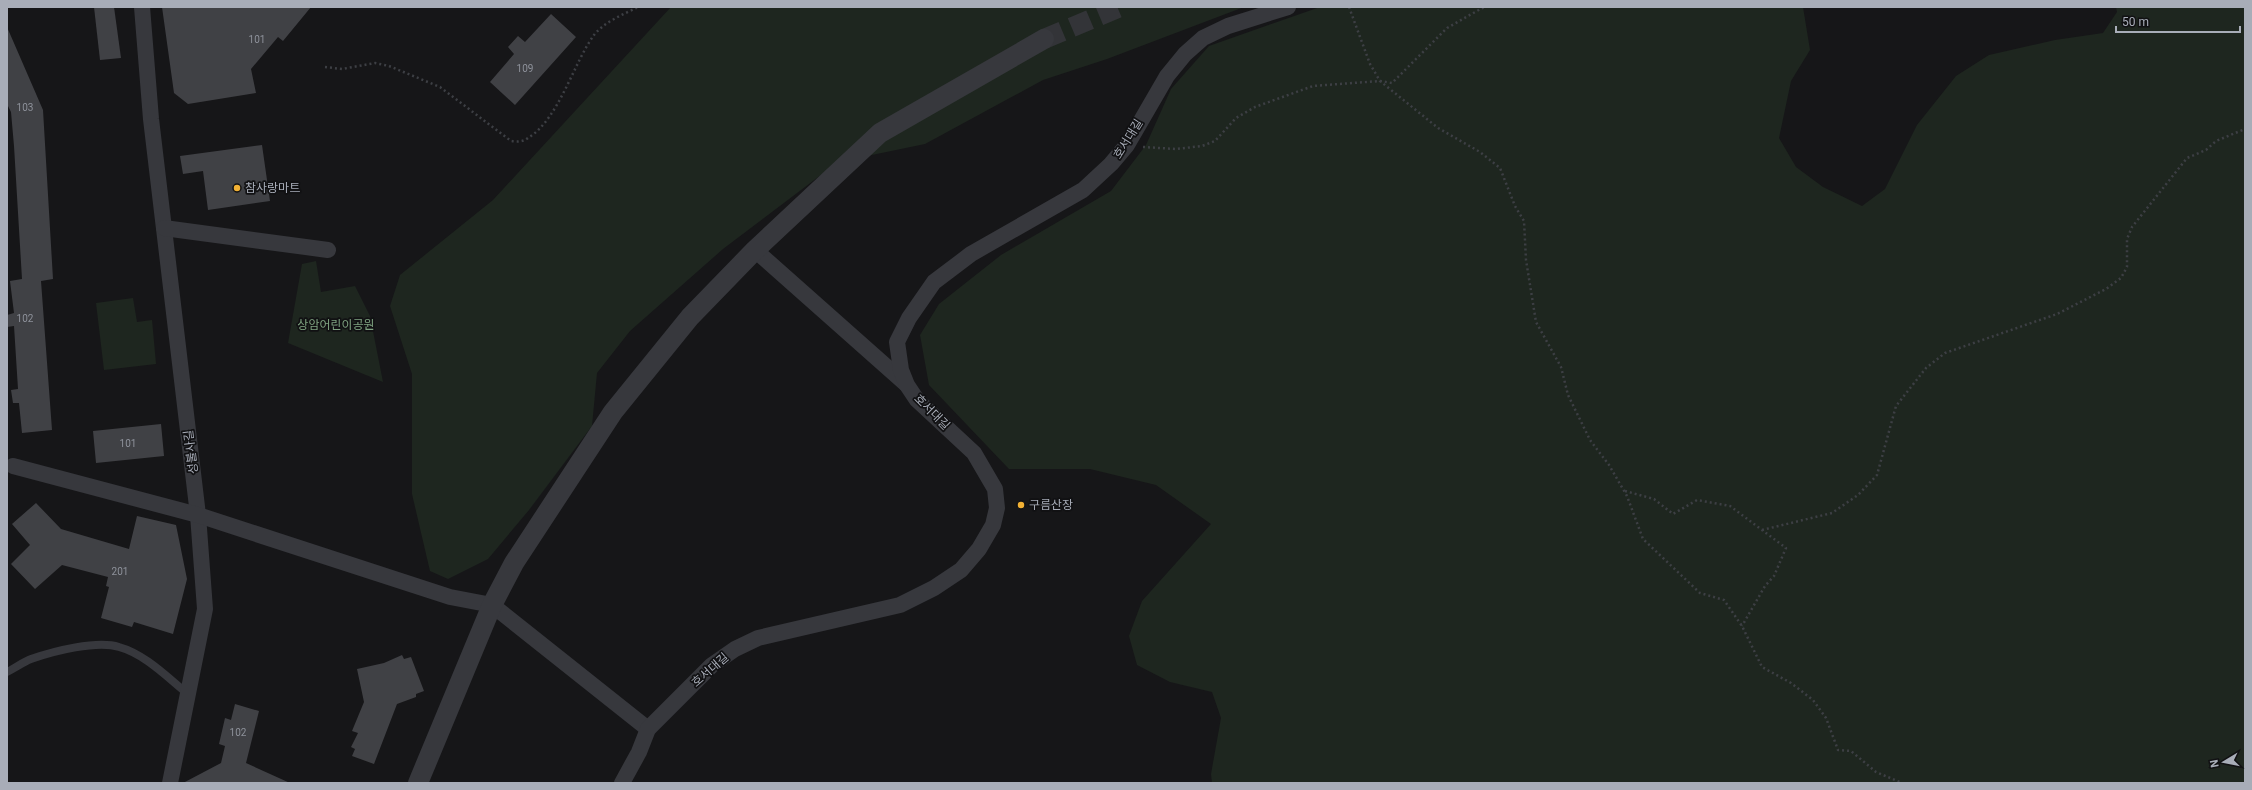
<svg xmlns="http://www.w3.org/2000/svg" width="2252" height="790" font-family="Roboto,'Noto Sans KR',sans-serif">
<style>
.green{fill:#1e261f}
.building{fill:#404145}
.lines{fill:none;stroke-linecap:round;stroke-linejoin:round}
.tertiary-tunnel{stroke:#333438;stroke-width:20;stroke-dasharray:20 10;stroke-linecap:butt}
.path{stroke:#3d3f44;stroke-width:2.5;stroke-dasharray:2 3;stroke-linecap:butt}
.service{stroke:#37383d;stroke-width:8}
.minor{stroke:#37383d;stroke-width:16}
.tertiary{stroke:#37383d;stroke-width:20}
.poi-dot{fill:#f2b134;stroke:#111113;stroke-width:1.5}
.labels{text-anchor:middle;stroke-width:3.5;stroke-linejoin:round;paint-order:stroke}
.number-label{font-size:10px;fill:#8e929b}
.street-label{font-size:12px;fill:#a8adb8;stroke:#111113}
.poi-label{font-size:12px;fill:#a8adb8;stroke:#111113;text-anchor:start}
.park-label{font-size:12px;fill:#7fa381;stroke:#111113}
</style>
<rect width="100%" height="100%" fill="#161618"/>
<!-- green -->
<g class="green">
<path d="M671,7H1244L1107,59L1043,80L925,144L838,162L723,249L630,331L597,373L592,426L529,510L488,559L448,579L430,571L412,494V374L390,306L400,275L493,200Z"/>
<path d="M1320,7H1803L1810,50L1791,81L1779,138L1796,167L1823,187L1862,206L1885,189L1917,125L1956,76L1989,55L2055,40L2103,33L2117,12L2116,7H2245V783H1212L1211,774L1221,718L1212,692L1170,682L1137,665L1129,636L1142,601L1211,524L1156,485L1090,469H1009L929,385L920,335L939,304L1001,255L1111,191L1146,145L1171,89L1209,46Z"/>
<path d="M316,261L321,292L355,286L370,316L383,382L288,343L302,264Z"/>
<path d="M133,298L137,322L152,320L156,364L104,370L96,303Z"/>
</g>
<!-- building -->
<g class="building">
<path d="M94,7H114L121,58L100,60Z"/>
<path d="M162,7H311L283,41L278,37L251,69L256,93L188,104L174,93Z"/>
<path d="M551,14L576,37L515,105L490,82L514,54L508,47L518,36L525,42Z"/>
<path d="M7,27L43,110L53,279L41,281L52,430L22,433L19,403H13L11,390L18,389L14,326L7,327V315L14,313L10,281L22,279L14,146L11,112L7,104Z"/>
<path d="M262,145L270,201L208,210L203,171L183,174L180,156Z"/>
<path d="M161,424L164,456L96,463L93,431Z"/>
<path d="M36,503L61,529L129,549L137,516L176,525L187,579L173,634L134,622L132,627L101,618L109,587L106,586L108,577L62,565L35,589L11,564L30,545L12,524Z"/>
<path d="M402,655L404,659L411,657L424,691L416,694V697L397,704L374,764L352,756L355,749L351,747L358,733L352,731L364,702L357,669L384,663Z"/>
<path d="M235,704L259,711L246,763L290,783H183L221,763L225,746L219,744L225,718L231,720Z"/>
</g>
<g class="lines">
<!-- tertiary-tunnel -->
<path class="tertiary-tunnel" d="M1044,39L1120,7"/>
<!-- path -->
<g class="path">
<path d="M1349,7L1370,64L1380,81L1438,128L1480,152L1500,168L1515,206L1524,221L1526,260L1536,322L1561,367L1568,395L1590,440L1609,465L1627,496L1643,539L1700,593L1724,600L1742,626L1762,667L1791,683L1813,700L1826,718L1838,750L1851,751L1876,772L1902,783"/>
<path d="M325,67L342,69L375,63L389,66L440,87L511,141C517,142 523,142 528,138C559,119 573,64 594,35C604,22 624,14 638,7"/>
<path d="M1143,147L1176,149L1202,146L1215,141L1236,118L1255,107L1313,86L1380,81L1392,83L1447,28L1484,7"/>
<path d="M1625,491L1654,499L1673,514L1697,500L1730,506L1786,548L1774,576L1765,586L1742,626"/>
<path d="M1762,530L1832,513L1858,495L1877,475L1896,406L1926,368L1945,353L2057,314L2106,289L2121,278L2127,267V239L2132,227L2187,158L2206,150L2216,141L2245,129"/>
</g>
<!-- service -->
<path class="service" d="M7,672C15,668 23,662 31,659C54,651 97,640 119,647C145,654 168,678 188,694"/>
<!-- minor -->
<g class="minor">
<path d="M142,7L151,119L198,515L205,609L170,783"/>
<path d="M164,228L328,250"/>
<path d="M755,250L906,384"/>
<path d="M13,466L198,515L450,597L492,605L648,729"/>
<path d="M622,783L639,752L648,729L712,665L735,649L758,638L900,605L934,588L961,570L979,549L993,525L997,508L995,489L974,453L917,400L907,385L901,370L897,342L909,318L934,282L971,254L1083,190L1111,164L1127,145L1167,76L1185,54L1203,38L1228,26L1288,7"/>
</g>
<!-- tertiary -->
<path class="tertiary" d="M418,783L492,605L514,563L613,412L690,317L755,250L880,133L1044,39"/>
</g>
<!-- markers -->
<g class="poi-dot">
<circle cx="237" cy="188" r="4"/>
<circle cx="1021" cy="505" r="4"/>
</g>
<g class="labels">
<!-- number labels -->
<g class="number-label">
<text x="257" y="43">101</text>
<text x="525" y="72">109</text>
<text x="25" y="111">103</text>
<text x="25" y="322">102</text>
<text x="128" y="447">101</text>
<text x="120" y="575">201</text>
<text x="238" y="736">102</text>
</g>
<!-- street labels -->
<g class="street-label">
<text transform="translate(1128 139) rotate(-58)" y="4">호서대길</text>
<text transform="translate(932 412) rotate(45)" y="4">호서대길</text>
<text transform="translate(191 452) rotate(-97)" y="4">성불사길</text>
<text transform="translate(710 670) rotate(-41)" y="4">호서대길</text>
</g>
<!-- poi labels -->
<g class="poi-label">
<text x="245" y="192">참사랑마트</text>
<text x="1029" y="509">구름산장</text>
</g>
<!-- park labels -->
<g class="park-label">
<text x="336" y="329">상암어린이공원</text>
</g>
</g>
<!-- border -->
<rect width="2252" height="790" fill="none" stroke="#a8adb8" stroke-width="16"/>
<!-- north arrow -->
<g transform="translate(2224 762) rotate(260)" stroke="#111113" stroke-width="3" paint-order="stroke">
<path d="M0-3L7 15L0 10L-7 15Z" fill="#a8adb8"/>
<text y="-6" font-size="11" font-weight="bold" text-anchor="middle" fill="#a8adb8">N</text>
</g>
<!-- scale -->
<path d="M2116 26v6h124v-6" fill="none" stroke="#a8adb8" stroke-width="2"/>
<text x="2122" y="26" font-size="12" fill="#a8adb8" stroke="#111113" stroke-width="3" paint-order="stroke">50 m</text>
</svg>
